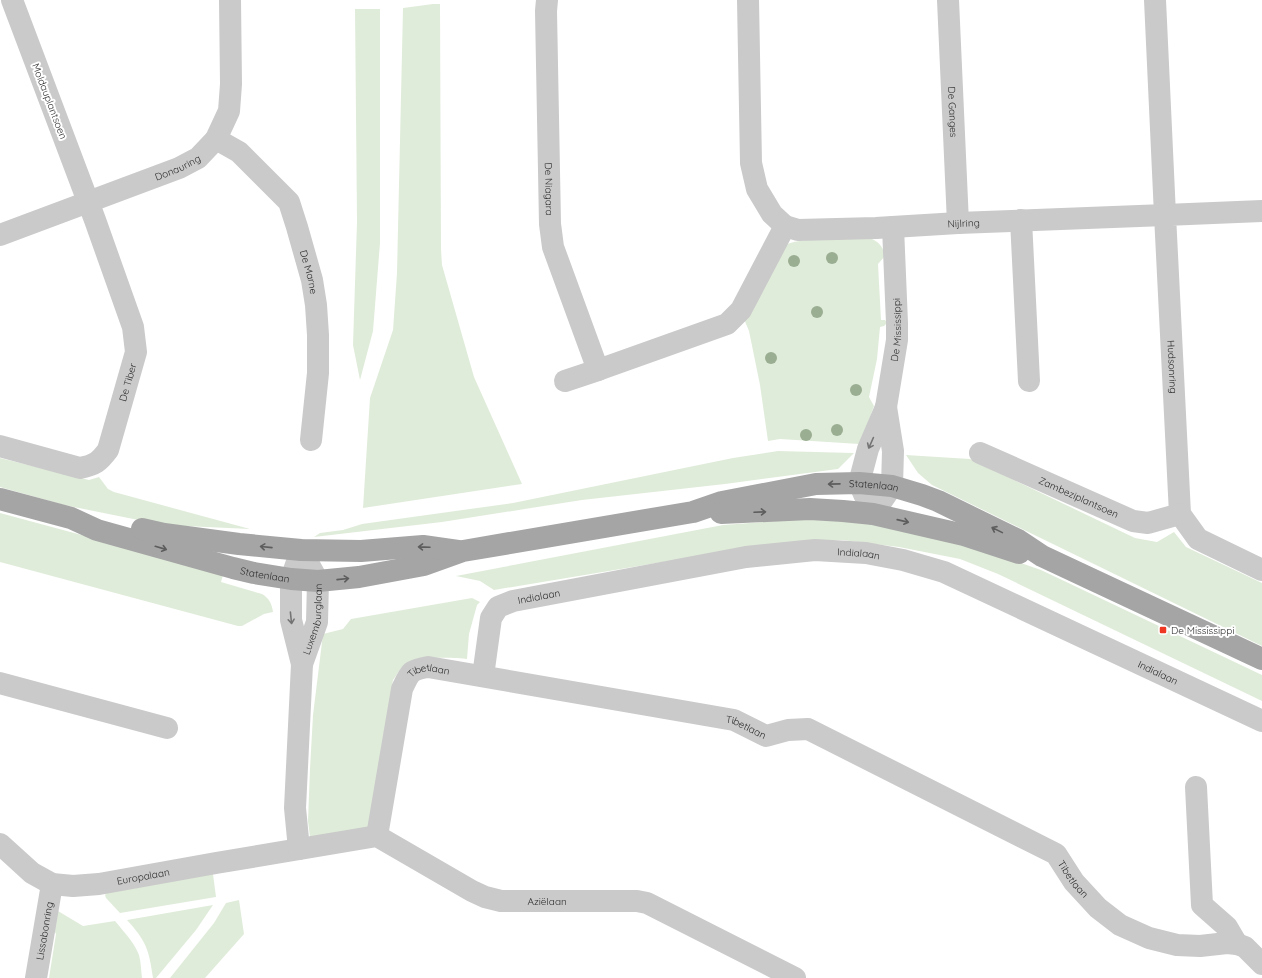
<svg xmlns="http://www.w3.org/2000/svg" width="1262" height="978" font-family="Quicksand,sans-serif">
<style>
.green{fill:#e0ecda}
.lines{fill:none;stroke-linecap:round;stroke-linejoin:round}
.minor{stroke:#cacaca;stroke-width:22}
.major{stroke:#a5a5a5;stroke-width:22}
.tree{fill:#9aae92}
.oneway{stroke:#747474}
.oneway2{stroke:#5d5d5d}
.poi-dot{fill:#ef3824;stroke:#fff;stroke-width:1.5}
.labels{text-anchor:middle;stroke-width:4;stroke-linejoin:round;paint-order:stroke}
.street-label{font-size:10px;fill:#2d2d2d;stroke:#fff}
.poi-label{font-size:10px;fill:#2d2d2d;stroke:#fff;text-anchor:start}
</style>
<rect width="100%" height="100%" fill="#fff"/>
<!-- green -->
<g class="green">
<path d="M433,4H440L441,249L442,265L474,377L522,484L363,508L370,398L393,330L397,273L403,8Z"/>
<path d="M355,9H380V243L373,331L360,380L353,345L357,222Z"/>
<path d="M872,239C880,243 883,247 885,256L878,264L881,320H885L887,323L884,326L880,327L877,359L869,397L874,406L861,442L859,444L780,439L768,441L760,385L749,331L744,319L786,245C797,237 855,239 872,239Z"/>
<path d="M778,451L854,453L838,469L725,484L582,500L442,522L314,537L320,533L343,530L362,524L513,503L733,458Z"/>
<path d="M906,455L970,459L1135,538L1157,542L1174,532L1186,547L1262,583V646L932,485L918,473Z"/>
<path d="M0,458L89,480L99,477L108,489L114,492L250,529L163,525L64,505L0,487Z"/>
<path d="M0,513L189,564L223,575L221,582L262,594C269,598 272,604 273,612L264,614L242,626H238L0,562Z"/>
<path d="M803,519L883,524L955,540L1041,570L1262,675V701L998,574L960,559L899,547L842,540L791,542L753,547L494,590L480,581L456,576L723,525Z"/>
<path d="M472,598L480,602L477,605L469,634L467,659C453,657 415,656 405,665C400,668 397,675 393,680L369,829L310,837L308,821L310,769L313,715L323,634L343,629L351,619Z"/>
<path d="M213,874L216,897L120,913L106,898L105,895L107,893Z"/>
<path d="M239,900L244,934L205,978H170L214,923L226,903Z"/>
<path d="M213,905L196,930L156,978H153C149,949 146,941 127,920Z"/>
<path d="M53,908L83,926L115,921C124,932 134,942 139,955C141,962 141,971 142,978H49L56,934L51,925Z"/>
</g>
<g class="lines">
<!-- minor -->
<g class="minor">
<path id="s1" d="M547,0L546,11L550,224L553,247L598,370L727,324L741,310L785,226"/>
<path id="s2" d="M748,0L751,163L757,189L772,214L785,226L798,230L876,228L958,223L1165,215L1155,0"/>
<path id="s3" d="M948,0L958,223"/>
<path id="s4" d="M216,139L239,152L289,202L297,227L312,280L316,305L318,335V373L311,440"/>
<path id="s5" d="M1262,211L1165,215L1180,514L1198,539L1262,570"/>
<path d="M1021,220L1029,381"/>
<path id="s6" d="M0,235L179,168L198,158L216,139L229,111L231,84L230,0"/>
<path d="M565,381L598,370"/>
<path id="s7" d="M0,446L80,468C95,465 99,462 108,450L136,352L133,327L95,220L12,0"/>
<path id="s8" d="M980,453L1133,521L1148,523L1180,514"/>
<path id="s9" d="M873,514L859,483L868,449L886,407L897,340V323L893,227"/>
<path d="M873,514L892,486L893,451L886,407"/>
<path d="M297,562L291,579V620L302,664"/>
<path id="s10" d="M483,676L491,618L498,607L513,601L746,557L815,550L866,553L903,560L944,572L1262,721"/>
<path d="M0,683L167,728"/>
<path d="M1196,787L1202,905L1227,927L1237,944"/>
<path id="s11" d="M377,836L402,689C410,672 410,670 428,667L734,720L766,736L788,730L808,729L1056,854L1074,882L1098,908L1120,925L1149,938L1177,945L1200,946L1227,943L1237,944L1245,947L1262,964"/>
<path id="s12" d="M0,844L32,873L52,884L73,886L99,884L216,863L377,836L472,891L485,897L501,901H637L647,903L795,978"/>
<path id="s13" d="M299,849L295,808L302,664L317,622L318,581L301,550"/>
<path id="s14" d="M36,978L52,884"/>
</g>
<!-- major -->
<g class="major">
<path id="s15" d="M0,499L71,518L97,530L233,568L254,573L291,579L318,581L359,577L424,565L463,551L693,512L722,502L816,484L859,483L892,486L922,495L938,501L1018,540L1042,556L1262,659"/>
<path d="M721,513L810,509L843,511L873,514L964,535L1019,553"/>
<path d="M142,529L164,534L239,544L301,550L361,551L423,546L458,551"/>
</g>
</g>
<!-- trees -->
<g class="tree">
<circle cx="832" cy="258" r="6"/>
<circle cx="794" cy="261" r="6"/>
<circle cx="817" cy="312" r="6"/>
<circle cx="771" cy="358" r="6"/>
<circle cx="856" cy="390" r="6"/>
<circle cx="837" cy="430" r="6"/>
<circle cx="806" cy="435" r="6"/>
</g>
<!-- one-way arrows -->
<defs><path id="oneway-shaft" d="M-6 0H5M1.5-3L5.5 0L1.5 3" fill="none" stroke-width="1.6" stroke-linecap="round" stroke-linejoin="round"/></defs>
<g class="oneway">
<use href="#oneway-shaft" transform="translate(871 443) rotate(114)"/>
<use href="#oneway-shaft" transform="translate(291 618) rotate(84)"/>
</g>
<g class="oneway2">
<use href="#oneway-shaft" transform="translate(834 484) rotate(179)"/>
<use href="#oneway-shaft" transform="translate(760 512) rotate(-2)"/>
<use href="#oneway-shaft" transform="translate(903 521) rotate(13)"/>
<use href="#oneway-shaft" transform="translate(997 530) rotate(-154)"/>
<use href="#oneway-shaft" transform="translate(266 547) rotate(-174)"/>
<use href="#oneway-shaft" transform="translate(424 547) rotate(-178)"/>
<use href="#oneway-shaft" transform="translate(161 548) rotate(16)"/>
<use href="#oneway-shaft" transform="translate(343 579) rotate(-6)"/>
</g>
<!-- markers -->
<rect class="poi-dot" x="1159" y="626" width="8" height="8" rx="2"/>
<g class="labels">
<!-- street labels -->
<g class="street-label">
<text transform="translate(50 101) rotate(69)" y="4">Moldauplantsoen</text>
<text dy="4" stroke="none"><textPath href="#s3" startOffset="112">De Ganges</textPath></text>
<text dy="4" stroke="none"><textPath href="#s6" startOffset="190">Donauring</textPath></text>
<text dy="4" stroke="none"><textPath href="#s1" startOffset="189">De Niagara</textPath></text>
<text dy="4" stroke="none"><textPath href="#s2" startOffset="416">Nijlring</textPath></text>
<text dy="4" stroke="none"><textPath href="#s4" startOffset="170">De Marne</textPath></text>
<text dy="4" stroke="none"><textPath href="#s9" startOffset="193">De Mississippi</textPath></text>
<text dy="4" stroke="none"><textPath href="#s5" startOffset="249">Hudsonring</textPath></text>
<text dy="4" stroke="none"><textPath href="#s7" startOffset="188">De Tiber</textPath></text>
<text dy="4" stroke="none"><textPath href="#s15" startOffset="896">Statenlaan</textPath></text>
<text dy="4" stroke="none"><textPath href="#s8" startOffset="108">Zambeziplantsoen</textPath></text>
<text dy="4" stroke="none"><textPath href="#s10" startOffset="438">Indialaan</textPath></text>
<text dy="4" stroke="none"><textPath href="#s15" startOffset="276">Statenlaan</textPath></text>
<text dy="4" stroke="none"><textPath href="#s10" startOffset="114">Indialaan</textPath></text>
<text dy="4" stroke="none"><textPath href="#s13" startOffset="232">Luxemburglaan</textPath></text>
<text dy="4" stroke="none"><textPath href="#s10" startOffset="762">Indialaan</textPath></text>
<text dy="4" stroke="none"><textPath href="#s11" startOffset="186">Tibetlaan</textPath></text>
<text dy="4" stroke="none"><textPath href="#s11" startOffset="510">Tibetlaan</textPath></text>
<text dy="4" stroke="none"><textPath href="#s12" startOffset="158">Europalaan</textPath></text>
<text dy="4" stroke="none"><textPath href="#s11" startOffset="883">Tibetlaan</textPath></text>
<text dy="4" stroke="none"><textPath href="#s12" startOffset="582">Aziëlaan</textPath></text>
<text dy="4" stroke="none"><textPath href="#s14" startOffset="48">Lissabonring</textPath></text>
</g>
<!-- poi labels -->
<g class="poi-label">
<text x="1171" y="634">De Mississippi</text>
</g>
</g>
</svg>
